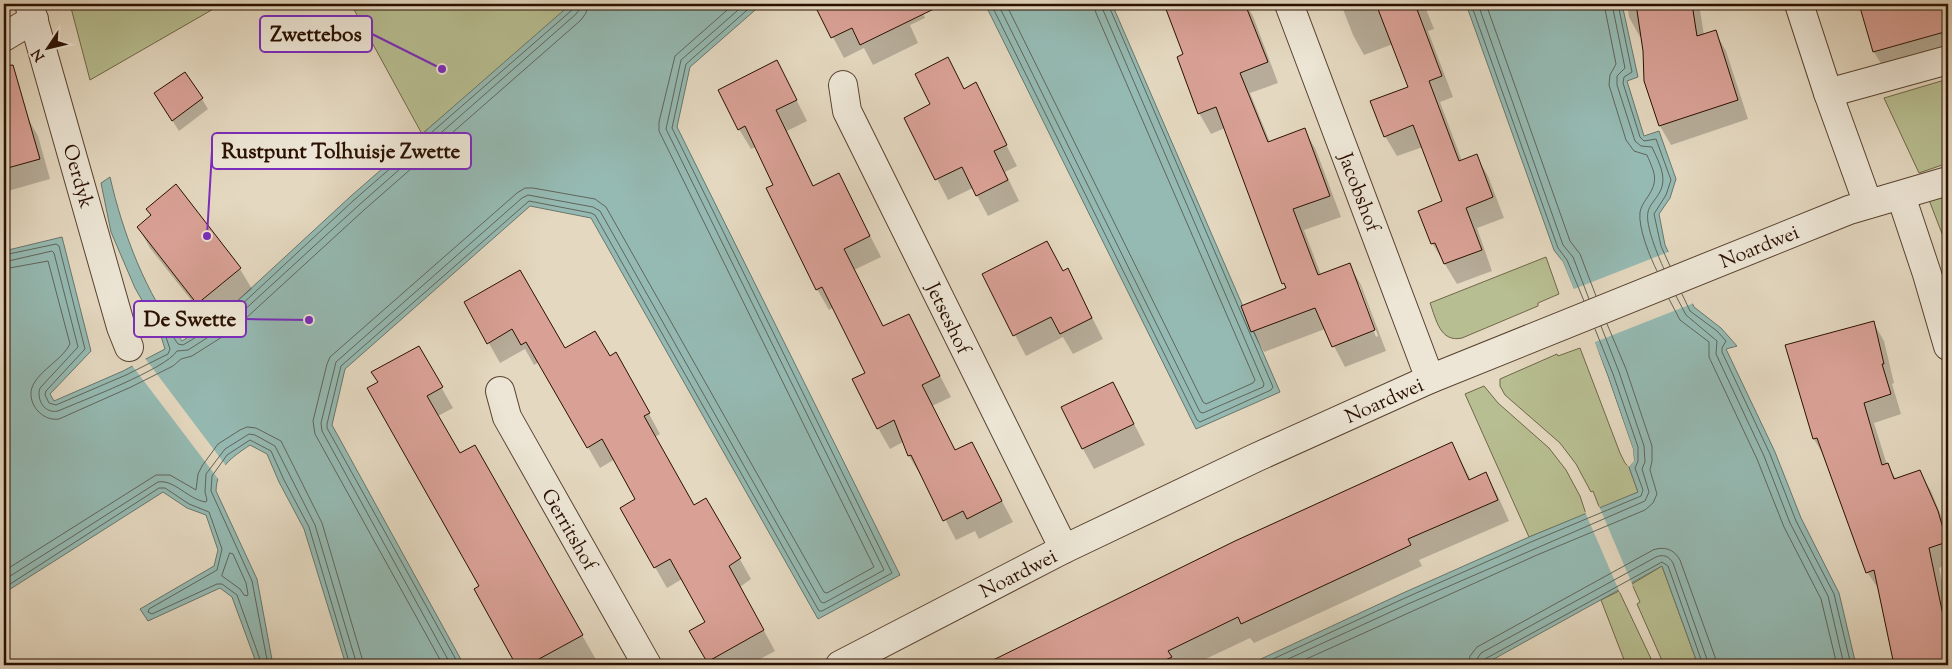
<svg xmlns="http://www.w3.org/2000/svg" width="1952" height="669" font-family="'Sorts Mill Goudy',serif">
<style>
.green{fill:#b7be91;stroke:#706748}
.water{fill:#95bab3;stroke:#6a766b}
.pier{fill:#e4d8c0}
.shadow{fill:#0003;fill-rule:evenodd}
.lines{fill:none;stroke-linecap:round;stroke-linejoin:round}
.shore{stroke:#60655a;stroke-width:1}
.building{fill:#d9a196;stroke:#2a1000}
.minor-casing{stroke:#584230;stroke-width:30}
.minor{stroke:#ede6d6;stroke-width:28}
.labels{text-anchor:middle;stroke-width:4;stroke-linejoin:round;paint-order:stroke}
.street-label{font-size:20px;fill:#2a1000;stroke:#ede6d6}
.leader{fill:none;stroke:#7b2cbf;stroke-width:2}
.callout-dot{fill:#7b2cbf;stroke:#ede6d6;stroke-width:2}
.callout{fill:#ede6d6;stroke:#7b2cbf;stroke-width:2}
.callout-label{font-size:21px;text-anchor:middle;font-weight:bold;fill:#2a1000}
</style>
<rect width="100%" height="100%" fill="#e4d8c0"/>
<filter id="stains"><feTurbulence type="fractalNoise" baseFrequency=".004" numOctaves="4"/><feColorMatrix values="0 0 0 0 .2 0 0 0 0 .09 0 0 0 0 .02 0 0 0 .5 -.17"/></filter>
<radialGradient id="worn" r=".72"><stop offset=".6" stop-color="#630" stop-opacity="0"/><stop offset="1" stop-color="#630" stop-opacity=".3"/></radialGradient>
<!-- green -->
<g class="green">
<path d="M70,4H222L90,80Z"/>
<path d="M351,4H573L422,134Z"/>
<path d="M1948,79V163L1919,173L1884,98Z"/>
<path d="M1948,194V249L1929,200Z"/>
<path d="M1546,257L1559,294L1538,303V306L1462,338C1440,343 1436,319 1430,303Z"/>
<path d="M1580,348L1620,453L1625,463L1629,467L1638,492L1600,509L1593,491L1591,492L1576,464L1560,443L1505,395L1500,386V379L1557,354L1558,356Z"/>
<path d="M1484,386L1498,403L1549,448L1566,470L1580,496L1586,514L1529,537L1465,394Z"/>
<path d="M1662,566L1698,665H1664L1637,604L1640,602L1632,584Z"/>
<path d="M1619,591L1654,665H1626L1601,600Z"/>
</g>
<!-- water -->
<g class="water">
<path d="M571,4H762L690,67L677,127L900,575L818,619L591,218L530,206L345,369L332,425L464,665H346L304,529L279,482L267,454L250,445C231,458 217,467 216,491L257,579L273,665H257L232,597L220,588L148,621L140,609L214,566L218,550L206,515L187,508L163,492L4,593V251L62,237L91,351L50,394L54,401L123,371L165,349L159,330L135,288L111,232L101,183L110,177C123,234 146,294 182,341L221,316L351,196Z"/>
<path d="M985,4H1112L1280,392L1196,429Z"/>
<path d="M1466,4H1622L1638,77L1627,81L1644,136L1659,131L1676,179L1670,198L1659,214L1665,245L1694,307L1721,328L1737,346L1726,349L1775,452L1801,518L1839,593L1856,665H1698L1662,566L1483,665H1248L1403,593L1529,537L1638,492L1629,467L1634,460L1633,449L1608,376L1563,262L1554,250Z"/>
</g>
<!-- pier -->
<g class="pier">
<path d="M1671,251L1694,303L1595,342L1633,449L1634,461L1629,467L1627,465L1631,460V449L1606,377L1560,263L1553,254L1555,253L1563,262L1574,289Z"/>
<path d="M144,357L227,467L219,480L131,364Z"/>
<path d="M1599,506L1633,586L1620,593L1585,512Z"/>
</g>
<!-- shadow -->
<g class="shadow">
<path d="M824,4H919L925,18L910,25L918,43L873,65L864,48L844,58L817,7Z"/>
<path d="M1171,4H1212L1213,7L1221,4H1246L1253,16L1278,83L1250,93L1270,142L1304,129L1316,150L1341,217L1304,230L1321,275L1349,264L1361,285L1386,351L1345,367L1325,329L1264,352L1252,331L1287,289L1225,128L1211,134L1199,113L1185,55L1166,6ZM1356,284H1359L1378,336L1376,337Z"/>
<path d="M1341,4H1424L1434,29L1428,31L1453,97L1440,102L1462,161L1476,156L1488,176L1504,218L1477,228L1492,271L1457,284L1432,243L1444,202L1423,147L1397,156L1385,136L1409,88L1393,44L1364,55L1353,35Z"/>
<path d="M1627,4H1699L1704,35L1715,32L1726,51L1748,119L1671,145L1660,126L1642,36L1640,37L1629,17Z"/>
<path d="M1861,4H1948V54L1886,72L1874,52Z"/>
<path d="M947,59L964,90L975,84L1017,166L1005,172L1019,201L988,216L973,188L948,200L906,118L932,105Z"/>
<path d="M777,61L807,121L787,131L814,187L839,175L881,257L854,270L884,328L909,316L951,397L932,406L956,452L972,444L1013,522L979,539L975,531L956,540L922,475L921,476L909,456L903,442L890,449L878,428L867,373L834,307L829,310L817,289L775,185L756,147L751,149L739,129Z"/>
<path d="M202,99L208,109L179,131L162,104Z"/>
<path d="M4,110L9,120L26,115L38,136L50,179L4,192Z"/>
<path d="M176,186L240,269L252,289L210,324L150,248L138,227L152,216Z"/>
<path d="M1068,270L1103,339L1073,354L1063,337L1026,356L983,274L1063,272Z"/>
<path d="M466,302L564,350L609,357L627,374L660,434L655,437L693,506L706,499L751,579L740,587L775,651L749,665H710L691,631L706,623L682,579L667,588L621,508L637,500L615,459L600,468L539,362L534,365L525,349L500,363Z"/>
<path d="M1873,322L1884,341L1894,383L1892,384L1901,414L1874,423L1887,465L1897,480L1920,472L1931,491L1948,532V564L1939,568L1948,610V665H1895L1880,591L1867,572L1825,458L1814,439Z"/>
<path d="M419,348L453,408L438,416L460,454L475,446L599,665H517L476,590L481,587L379,383Z"/>
<path d="M1113,383L1145,445L1094,469L1083,449Z"/>
<path d="M1452,444L1471,480L1485,474L1497,494L1509,521L1419,560L1422,566L1254,643L1250,638L1193,665H987L1170,573L1294,514Z"/>
</g>
<g class="lines">
<!-- shore -->
<g class="shore">
<path d="M991,4L1197,420L1200,422L1271,390L1273,387L1108,4"/>
<path d="M998,4L1200,412L1203,413L1263,387L1264,384L1103,10L1102,4"/>
<path d="M1006,4L1203,402L1206,404L1253,383L1255,380L1096,13L1094,4"/>
<path d="M1471,4L1558,248L1567,260L1584,301"/>
<path d="M1478,4L1563,245L1573,257L1589,299"/>
<path d="M1486,4L1570,241L1580,254L1596,296"/>
<path d="M1604,4L1616,64L1610,75L1609,85L1626,140L1634,151L1647,155C1655,174 1659,180 1647,198C1644,202 1641,207 1640,212C1638,228 1650,257 1657,271"/>
<path d="M1612,4L1625,68L1617,76V85L1635,141L1641,146L1652,147C1659,163 1669,179 1658,195C1655,200 1649,206 1648,212C1645,225 1658,256 1664,269"/>
<path d="M1618,4L1632,72L1624,77L1623,83L1640,137L1644,141L1656,139L1671,180L1666,195L1654,214L1661,246L1670,266"/>
<path d="M4,255L56,244L59,246L85,349L46,391L45,395L49,403L56,405L126,375L168,354L170,349L165,334L166,331H169L178,344L183,345L225,320L354,200L572,10L574,4"/>
<path d="M4,262L52,251L54,253L78,347L40,388C36,400 45,414 58,411C81,401 166,369 177,351L188,350L229,324L359,205L576,14L579,10L580,4"/>
<path d="M4,269L48,261L70,344C62,360 41,369 33,385C25,402 42,422 59,419L131,387L173,366L181,359L192,356L233,330L364,210L581,20L586,13L588,4"/>
<path d="M1682,294L1690,311L1717,331L1726,341L1722,348V352L1770,454L1796,521L1834,594L1851,665"/>
<path d="M1676,296L1686,315L1717,341L1716,354L1764,456L1790,523L1828,596L1844,665"/>
<path d="M1669,299L1680,320L1709,342V357L1757,459L1784,527L1821,599L1837,665"/>
<path d="M230,553L233,554L246,583L248,594L247,596L244,595L240,589L222,576Z"/>
<path d="M4,571L156,475H170L196,490L198,474L202,466L218,444L240,430L247,427L256,428L281,441L322,523L364,665"/>
<path d="M4,580L158,482C174,479 189,500 206,502L207,500L205,492L206,474L225,449L249,434L255,435L275,446L315,525L357,665"/>
<path d="M4,588L159,488H165L189,504L209,512L222,549L217,570L149,609L148,612L152,614L217,584H222L237,595L262,665"/>
<path d="M268,665L252,581L211,491L212,476L227,455L250,440L271,451L284,480L309,527L350,665"/>
<path d="M443,665L315,434L313,421L327,364L330,357L517,193L525,188H533L595,199L606,207L824,592L827,593L874,567L659,131V122L675,56L734,4"/>
<path d="M451,665L322,431L321,423L336,362L522,198L528,195L593,207L600,211L821,602L824,603L884,570L666,129L681,60L745,4"/>
<path d="M459,665L327,428V424L341,366L529,201L591,213L595,215L819,611H822L892,573L672,128L686,64L754,4"/>
<path d="M1260,665L1405,598L1531,542L1641,496L1643,490L1635,468L1638,461V447L1613,374L1595,329"/>
<path d="M1275,665L1408,604L1645,501L1649,492L1642,469L1645,462L1644,446L1619,372L1601,326"/>
<path d="M1293,665L1537,555L1645,510L1653,503L1657,494L1650,470L1652,461V446L1626,369L1607,324"/>
<path d="M1468,665L1470,656L1477,647L1653,550C1664,546 1674,549 1680,560L1715,657L1716,665"/>
<path d="M1476,665L1477,659L1481,653L1656,557C1663,554 1669,556 1673,563L1709,665"/>
<path d="M1482,665L1485,659L1662,562L1668,566L1703,665"/>
</g>
</g>
<!-- building -->
<g class="building">
<path d="M814,4H944L860,45L852,28L831,38Z"/>
<path d="M1164,4H1245L1268,62L1240,73L1268,142L1305,128L1330,196L1293,209L1318,275L1350,263L1375,330L1332,347L1315,308L1251,332L1241,306L1286,288L1284,283L1282,284L1216,107L1198,114L1177,57L1183,54Z"/>
<path d="M1376,4H1415L1442,76L1429,81L1459,161L1477,154L1493,197L1466,208L1482,250L1444,264L1435,243L1431,244L1418,211L1442,201L1413,125L1384,137L1370,101L1408,87Z"/>
<path d="M1636,4H1692L1697,36L1716,30L1738,100L1659,126L1644,81L1643,51Z"/>
<path d="M1859,4H1948V31L1873,52Z"/>
<path d="M948,57L964,89L976,82L1007,145L994,151L1008,180L976,196L962,167L935,180L904,118L930,104L915,74Z"/>
<path d="M777,60L797,100L776,110L813,186L839,173L870,236L844,249L883,326L909,314L940,376L922,385L955,450L972,442L1002,501L967,519L963,511L943,521L911,455L908,456L894,420L877,429L852,379L865,373L822,287L816,290L766,188L773,185L745,126L738,130L718,90Z"/>
<path d="M13,65L40,159L4,169V66Z"/>
<path d="M185,72L203,98L172,121L154,93Z"/>
<path d="M176,184L241,268L197,304L137,227L151,215L146,209Z"/>
<path d="M1047,241L1063,271L1068,268L1092,318L1060,334L1051,317L1013,336L982,274Z"/>
<path d="M520,270L565,348L595,331L610,356L616,352L650,413L644,416L694,505L706,498L741,558L729,566L764,630L707,662L689,631L705,622L670,559L654,568L620,508L635,499L602,439L587,448L526,342L521,345L512,329L487,344L464,302Z"/>
<path d="M1874,321L1884,364H1882L1891,394L1864,403L1882,465L1888,463L1894,479L1920,470L1938,511L1947,542L1929,548L1948,639V665H1894L1874,570L1866,573L1817,438L1813,439L1785,345Z"/>
<path d="M419,346L443,387L427,396L460,453L475,445L583,635L528,665H516L474,589L479,586L367,388L378,382L371,372Z"/>
<path d="M1113,382L1134,424L1082,449L1061,407Z"/>
<path d="M1452,442L1469,480L1486,472L1498,500L1408,539L1411,545L1241,624L1238,617L1168,651L1172,657L1155,665H983L1235,541Z"/>
</g>
<g class="lines">
<defs>
<g id="minor">
<path d="M29,4L121,327L129,347"/>
<path d="M1289,4L1430,379"/>
<path d="M1799,4L1828,93L1868,204"/>
<path d="M4,37L34,19"/>
<path d="M843,85L847,111L1064,549"/>
<path d="M1828,93L1948,60"/>
<path d="M1901,196L1927,274L1948,346"/>
<path d="M500,391L507,417L647,665"/>
<path d="M840,665L1064,549L1255,458L1430,379L1849,210L1948,181"/>
</g>
</defs>
<!-- minor casing -->
<use href="#minor" class="minor-casing"/>
<!-- minor -->
<use href="#minor" class="minor"/>
</g>
<g class="labels">
<!-- street labels -->
<g class="street-label">
<text transform="translate(79 176) rotate(74)" y="7">Oerdyk</text>
<text transform="translate(1360 192) rotate(69)" y="7">Jacobshof</text>
<text transform="translate(1759 246) rotate(-22)" y="7">Noardwei</text>
<text transform="translate(949 318) rotate(64)" y="7">Jetseshof</text>
<text transform="translate(1384 400) rotate(-24)" y="7">Noardwei</text>
<text transform="translate(570 529) rotate(60)" y="7">Gerritshof</text>
<text transform="translate(1018 573) rotate(-27)" y="7">Noardwei</text>
</g>
</g>
<!-- callouts -->
<path class="leader" d="M442 69L372 34M207 236L212 151M309 320L246 319"/>
<g class="callout-dot">
<circle cx="442" cy="69" r="5"/>
<circle cx="207" cy="236" r="5"/>
<circle cx="309" cy="320" r="5"/>
</g>
<g class="callout">
<rect x="260" y="16" width="112" height="36" rx="5"/>
<rect x="212" y="133" width="259" height="36" rx="5"/>
<rect x="134" y="301" width="112" height="36" rx="5"/>
</g>
<g class="callout-label">
<text x="316" y="41">Zwettebos</text>
<text x="341" y="158">Rustpunt Tolhuisje Zwette</text>
<text x="190" y="326">De Swette</text>
</g>
<!-- margin -->
<rect width="1952" height="669" fill="none" stroke="#e4d8c0" stroke-width="20"/>
<rect x="5" y="5" width="1942" height="659" fill="none" stroke="#2a1000" stroke-width="2.5"/>
<rect x="10" y="10" width="1932" height="649" fill="none" stroke="#2a1000"/>
<!-- north arrow -->
<g transform="translate(48 48) rotate(235)" stroke="#ede6d6" stroke-width="4" paint-order="stroke">
<path d="M0-4L9 19L0 12L-9 19Z" fill="#2a1000"/>
<text y="-8" font-size="14" font-weight="bold" text-anchor="middle" fill="#2a1000">N</text>
</g>
<rect width="100%" height="100%" filter="url(#stains)"/>
<rect width="100%" height="100%" fill="url(#worn)"/>
</svg>
